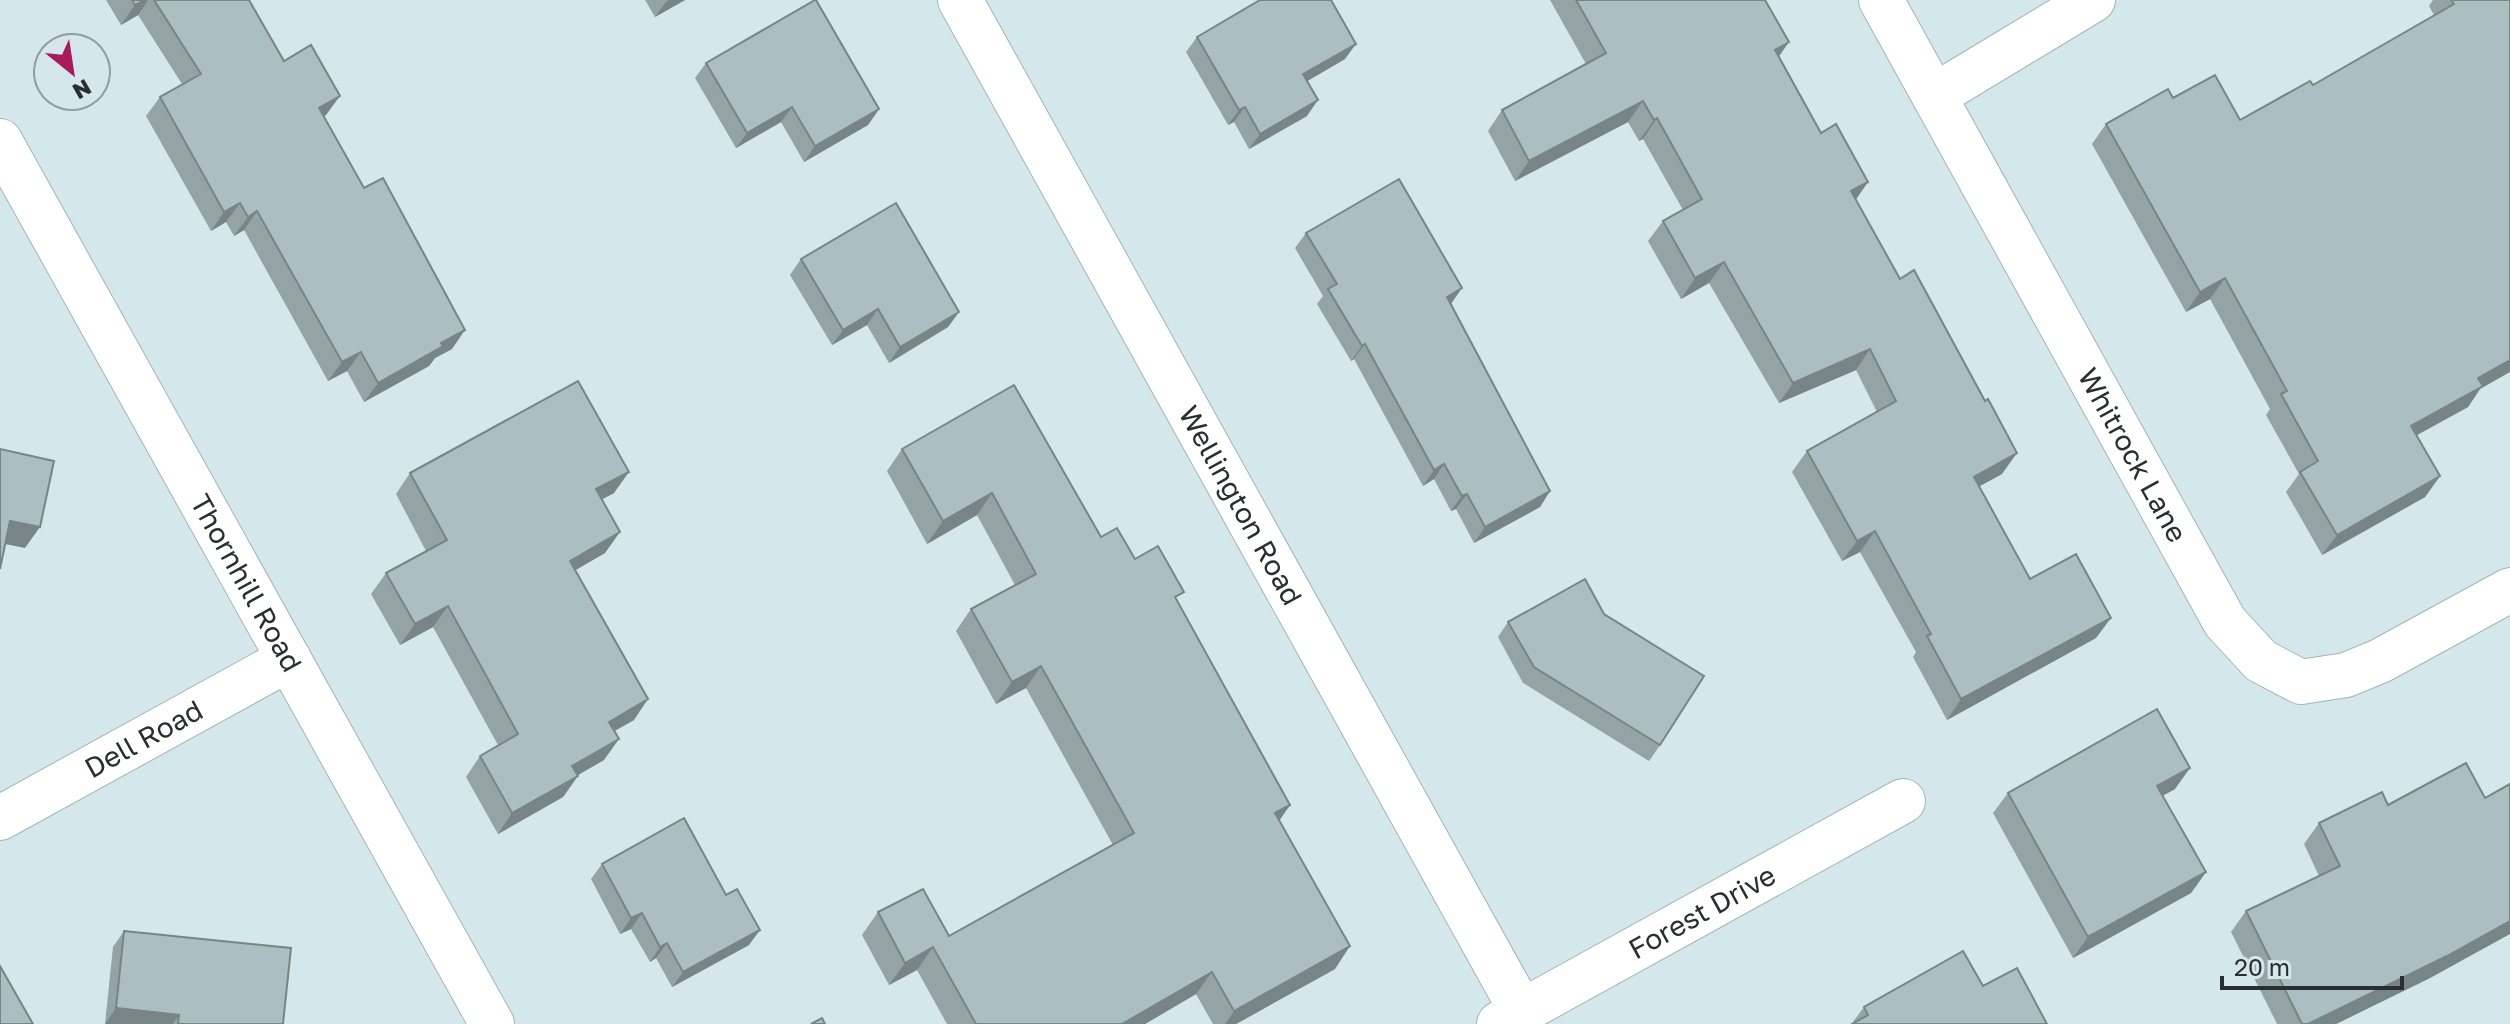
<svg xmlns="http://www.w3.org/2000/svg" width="2510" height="1024" font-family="'Golos Text',sans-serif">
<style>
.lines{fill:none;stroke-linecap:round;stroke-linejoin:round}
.minor-casing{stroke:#a2b5b8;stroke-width:46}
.minor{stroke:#fff;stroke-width:44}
.wall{fill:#93a3a6}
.shaded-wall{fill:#788587}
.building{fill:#abbec1;stroke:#788587;stroke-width:2}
.labels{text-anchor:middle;stroke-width:6;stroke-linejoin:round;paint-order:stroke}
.street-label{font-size:28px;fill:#282f31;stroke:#d4e7eb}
</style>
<rect width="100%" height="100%" fill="#d4e7eb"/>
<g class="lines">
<defs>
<g id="minor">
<path id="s1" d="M960,0L1522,1012"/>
<path id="s2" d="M1881,0L2225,622L2261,661L2301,682L2346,675L2380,661L2510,590"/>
<path d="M1934,96L2093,0"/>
<path id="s3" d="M0,141L492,1024"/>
<path id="s4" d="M0,818L289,659"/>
<path id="s5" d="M1499,1024L1903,801"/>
</g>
</defs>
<!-- minor casing -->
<use href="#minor" class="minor-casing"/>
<!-- minor -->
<use href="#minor" class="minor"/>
</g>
<!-- wall -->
<g class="wall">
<path d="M106,0H249L284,61L326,115L324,116L452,349L435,358L429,366L364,402L347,371L328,381L244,230L234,236L226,222L211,231L146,116L160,97L182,84L138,15L121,25Z"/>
<path d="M645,0H685L655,17Z"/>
<path d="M1550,0H1765L1779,57L1821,133L1868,182L1856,199L2002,474L1979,486L2030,579L2096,638L1947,720L1913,657L1916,652L1860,552L1842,561L1792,472L1807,451L1877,412L1856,370L1779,403L1709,283L1681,299L1648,241L1663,221L1683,210L1643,139L1639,141L1628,122L1515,181L1488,131L1502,110L1586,64Z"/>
<path d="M2433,0H2510L2480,389L2468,407L2417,435L2440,476L2425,497L2322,555L2286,492L2299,474L2266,415L2270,409L2210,299L2186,312L2092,144L2106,124L2173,98L2240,120L2313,85L2434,15L2429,6Z"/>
<path d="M1197,37L1345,59L1307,81V116L1249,149L1234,122L1228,125L1186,52Z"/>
<path d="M706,63L879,109L868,125L804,162L781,122L736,148L695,78Z"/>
<path d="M1306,233L1451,304L1550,491L1540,507L1474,543L1456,509L1451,511L1434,479L1423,486L1354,359L1351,361L1317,304L1323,296L1295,248Z"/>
<path d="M801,259L959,312L948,327L889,363L867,325L832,345L790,275Z"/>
<path d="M902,449L1101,537L1135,559L1177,601L1290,805L1279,820L1335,969L1236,1024H1213L1196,994L1145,1024H947L917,970L889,985L862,935L878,912L949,936L1113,845L1026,688L996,704L956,631L971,609L1015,585L977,515L927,544L887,471Z"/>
<path d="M410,473L614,493L602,499L605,553L575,570L634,720L614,731L604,760L578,775L563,797L498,834L466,777L480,756L498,745L433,627L400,645L371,594L386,573L426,551L396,494Z"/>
<path d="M1508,622L1660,745L1649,761L1523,683L1498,637Z"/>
<path d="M2175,789L2162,796L2206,872L2191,893L2073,958L1993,813L2008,793Z"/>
<path d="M2388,805L2432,977L2336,1024H2277L2231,932L2246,911L2319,876L2304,844L2319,823Z"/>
<path d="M602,864L749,945L672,987L656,958L650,962L631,929L620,934L591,879Z"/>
<path d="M124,931L283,1024H105L113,947Z"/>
<path d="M1983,986L1853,1023V1022L1864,1007Z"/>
</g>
<!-- shaded-wall -->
<g class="shaded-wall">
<path d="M144,0H148L138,15L121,25L135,5Z"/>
<path d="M669,0H685L655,17L666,2Z"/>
<path d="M1789,42L1775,62V50Z"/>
<path d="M1356,44L1345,59L1292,90L1303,74Z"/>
<path d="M340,96L326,115L305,127L319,108Z"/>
<path d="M1318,100L1307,116L1249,149L1260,134Z"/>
<path d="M1643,101L1628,122L1515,181L1529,161Z"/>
<path d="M792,107L781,122L736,148L747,133Z"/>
<path d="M1245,107L1234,122L1228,125L1239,110Z"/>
<path d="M879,109L868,125L804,162L815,146Z"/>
<path d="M1657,118L1643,139L1639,141L1654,120Z"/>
<path d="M1868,182L1854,202L1851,191Z"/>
<path d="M240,203L226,222L211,231L224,212Z"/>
<path d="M257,211L244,230L234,236L248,217Z"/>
<path d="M1724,262L1709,283L1681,299L1695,278Z"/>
<path d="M2225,278L2210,299L2186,312L2200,292Z"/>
<path d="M1462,288L1451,304L1447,297Z"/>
<path d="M878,309L867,325L832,345L843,330Z"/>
<path d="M959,312L948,327L889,363L900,347Z"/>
<path d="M465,330L452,349L435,358L429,366L364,402L378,383L441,343Z"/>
<path d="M1365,344L1354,359L1351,361L1362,346Z"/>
<path d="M1870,349L1856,370L1779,403L1793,383Z"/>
<path d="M361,352L347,371L328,381L342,362Z"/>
<path d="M2510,360V372L2480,389L2468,407L2397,446L2411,426L2478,378Z"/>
<path d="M2017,453L2002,474L1960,497L1974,477Z"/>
<path d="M1444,464L1434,479L1423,486L1434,470Z"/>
<path d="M629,472L614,493L582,510L596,489Z"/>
<path d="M2440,476L2425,497L2322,555L2337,535Z"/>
<path d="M1550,491L1540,507L1474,543L1485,527Z"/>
<path d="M992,493L977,515L927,544L943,521Z"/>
<path d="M1467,494L1456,509L1451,511L1462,496Z"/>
<path d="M10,521L40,527L25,548L0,543Z"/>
<path d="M1875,531L1860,552L1842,561L1857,541Z"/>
<path d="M620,532L605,553L555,582L570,561Z"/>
<path d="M448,606L433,627L400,645L415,624Z"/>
<path d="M2111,618L2096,638L1947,720L1961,699Z"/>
<path d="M1041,666L1026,688L996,704L1012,682Z"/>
<path d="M648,699L634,720L595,742L609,722Z"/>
<path d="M619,739L604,760L557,787L572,766Z"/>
<path d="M2190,768L2175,789L2142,807L2157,786Z"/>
<path d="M578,776L563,797L498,834L512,813Z"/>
<path d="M1290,805L1275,827V813Z"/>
<path d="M2206,872L2191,893L2073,958L2088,937Z"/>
<path d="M642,913L631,929L620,934L631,918Z"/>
<path d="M2510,921V934L2432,977L2336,1024H2308Z"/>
<path d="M760,930L749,945L672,987L683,972Z"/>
<path d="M667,943L656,958L650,962L660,947Z"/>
<path d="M1350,946L1335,969L1236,1024H1225L1234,1011Z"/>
<path d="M933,947L917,970L889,985L905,963Z"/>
<path d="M1212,972L1196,994L1145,1024H1122Z"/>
<path d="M116,1008L179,1015L173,1024H105Z"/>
</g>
<!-- building -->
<g class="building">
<path d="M132,0H144L135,5Z"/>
<path d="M154,0H249L284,61L311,45L340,96L319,108L364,188L383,178L465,330L441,343L443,346L378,383L361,352L342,362L257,211L248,217L240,203L224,212L160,97L201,74Z"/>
<path d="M815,0H816L879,109L815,146L792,107L747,133L706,63Z"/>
<path d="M1260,0H1331L1356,44L1303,74L1318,100L1260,134L1245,107L1239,110L1197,37Z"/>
<path d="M1576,0H1765L1789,42L1775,50L1821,133L1836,124L1868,182L1851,191L1900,279L1914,270L1985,401L1988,399L2017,453L1974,477L2030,579L2076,554L2111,618L1961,699L1927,636L1931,634L1875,531L1857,541L1807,451L1896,401L1870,349L1793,383L1724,262L1695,278L1663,221L1702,199L1657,118L1654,120L1643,101L1529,161L1502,110L1606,53Z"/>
<path d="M2451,0H2510V360L2478,378L2483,386L2411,426L2440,476L2337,535L2300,472L2318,461L2281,394L2287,391L2225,278L2200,292L2106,124L2168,89L2173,98L2215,75L2240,120L2310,81L2313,85L2454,4Z"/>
<path d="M1399,179L1462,288L1447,297L1550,491L1485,527L1467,494L1462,496L1444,464L1434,470L1365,344L1362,346L1328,289L1337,284L1306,233Z"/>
<path d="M896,203L959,312L900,347L878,309L843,330L801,259Z"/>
<path d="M578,381L629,472L596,489L620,532L570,561L648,699L609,722L619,739L572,766L578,776L512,813L480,756L518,734L448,606L415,624L386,573L447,540L410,473Z"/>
<path d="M1014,385L1101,537L1117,528L1135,559L1158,546L1184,592L1175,597L1290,805L1275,813L1350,946L1234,1011L1212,972L1122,1024H976L933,947L905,963L878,912L923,889L949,936L1134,833L1041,666L1012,682L971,609L1036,574L992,493L943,521L902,449Z"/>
<path d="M0,449L54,461L40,527L10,521L0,569Z"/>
<path d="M1585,579L1604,614L1704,676L1660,745L1534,667L1508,622Z"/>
<path d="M2157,709L2190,768L2157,786L2206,872L2088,937L2008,793Z"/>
<path d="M2466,763L2485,798L2510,784V921L2447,956L2308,1024H2302L2246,911L2340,866L2319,823L2382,792L2388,805Z"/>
<path d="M684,818L726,895L737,889L760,930L683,972L667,943L660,947L642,913L631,918L602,864Z"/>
<path d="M124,931L291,948L283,1024H178L179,1015L116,1008Z"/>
<path d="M1963,951L1983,986L2017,968L2047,1024H1852L1868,1015L1864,1007Z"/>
<path d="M0,966L33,1024H0Z"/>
<path d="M822,1018L825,1024H811Z"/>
</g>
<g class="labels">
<!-- street labels -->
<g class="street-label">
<text dy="10" stroke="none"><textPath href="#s2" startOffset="520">Whitrock Lane</textPath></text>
<text dy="10" stroke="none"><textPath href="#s1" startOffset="578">Wellington Road</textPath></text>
<text dy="10" stroke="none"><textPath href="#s3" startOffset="506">Thornhill Road</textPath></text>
<text dy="10" stroke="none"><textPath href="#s4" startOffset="164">Dell Road</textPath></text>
<text dy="10" stroke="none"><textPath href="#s5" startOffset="232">Forest Drive</textPath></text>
</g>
</g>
<!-- north arrow -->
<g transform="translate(72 72) rotate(150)"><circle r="38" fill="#d4e7eb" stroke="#8f9da1" stroke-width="2"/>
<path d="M0-6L14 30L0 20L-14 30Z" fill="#a91a59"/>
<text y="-12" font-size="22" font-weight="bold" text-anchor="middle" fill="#282f31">N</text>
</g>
<!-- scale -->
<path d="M2222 976v12h180v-12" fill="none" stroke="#282f31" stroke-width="4"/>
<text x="2234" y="976" font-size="24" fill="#282f31" stroke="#d4e7eb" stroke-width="6" paint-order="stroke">20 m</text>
</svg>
